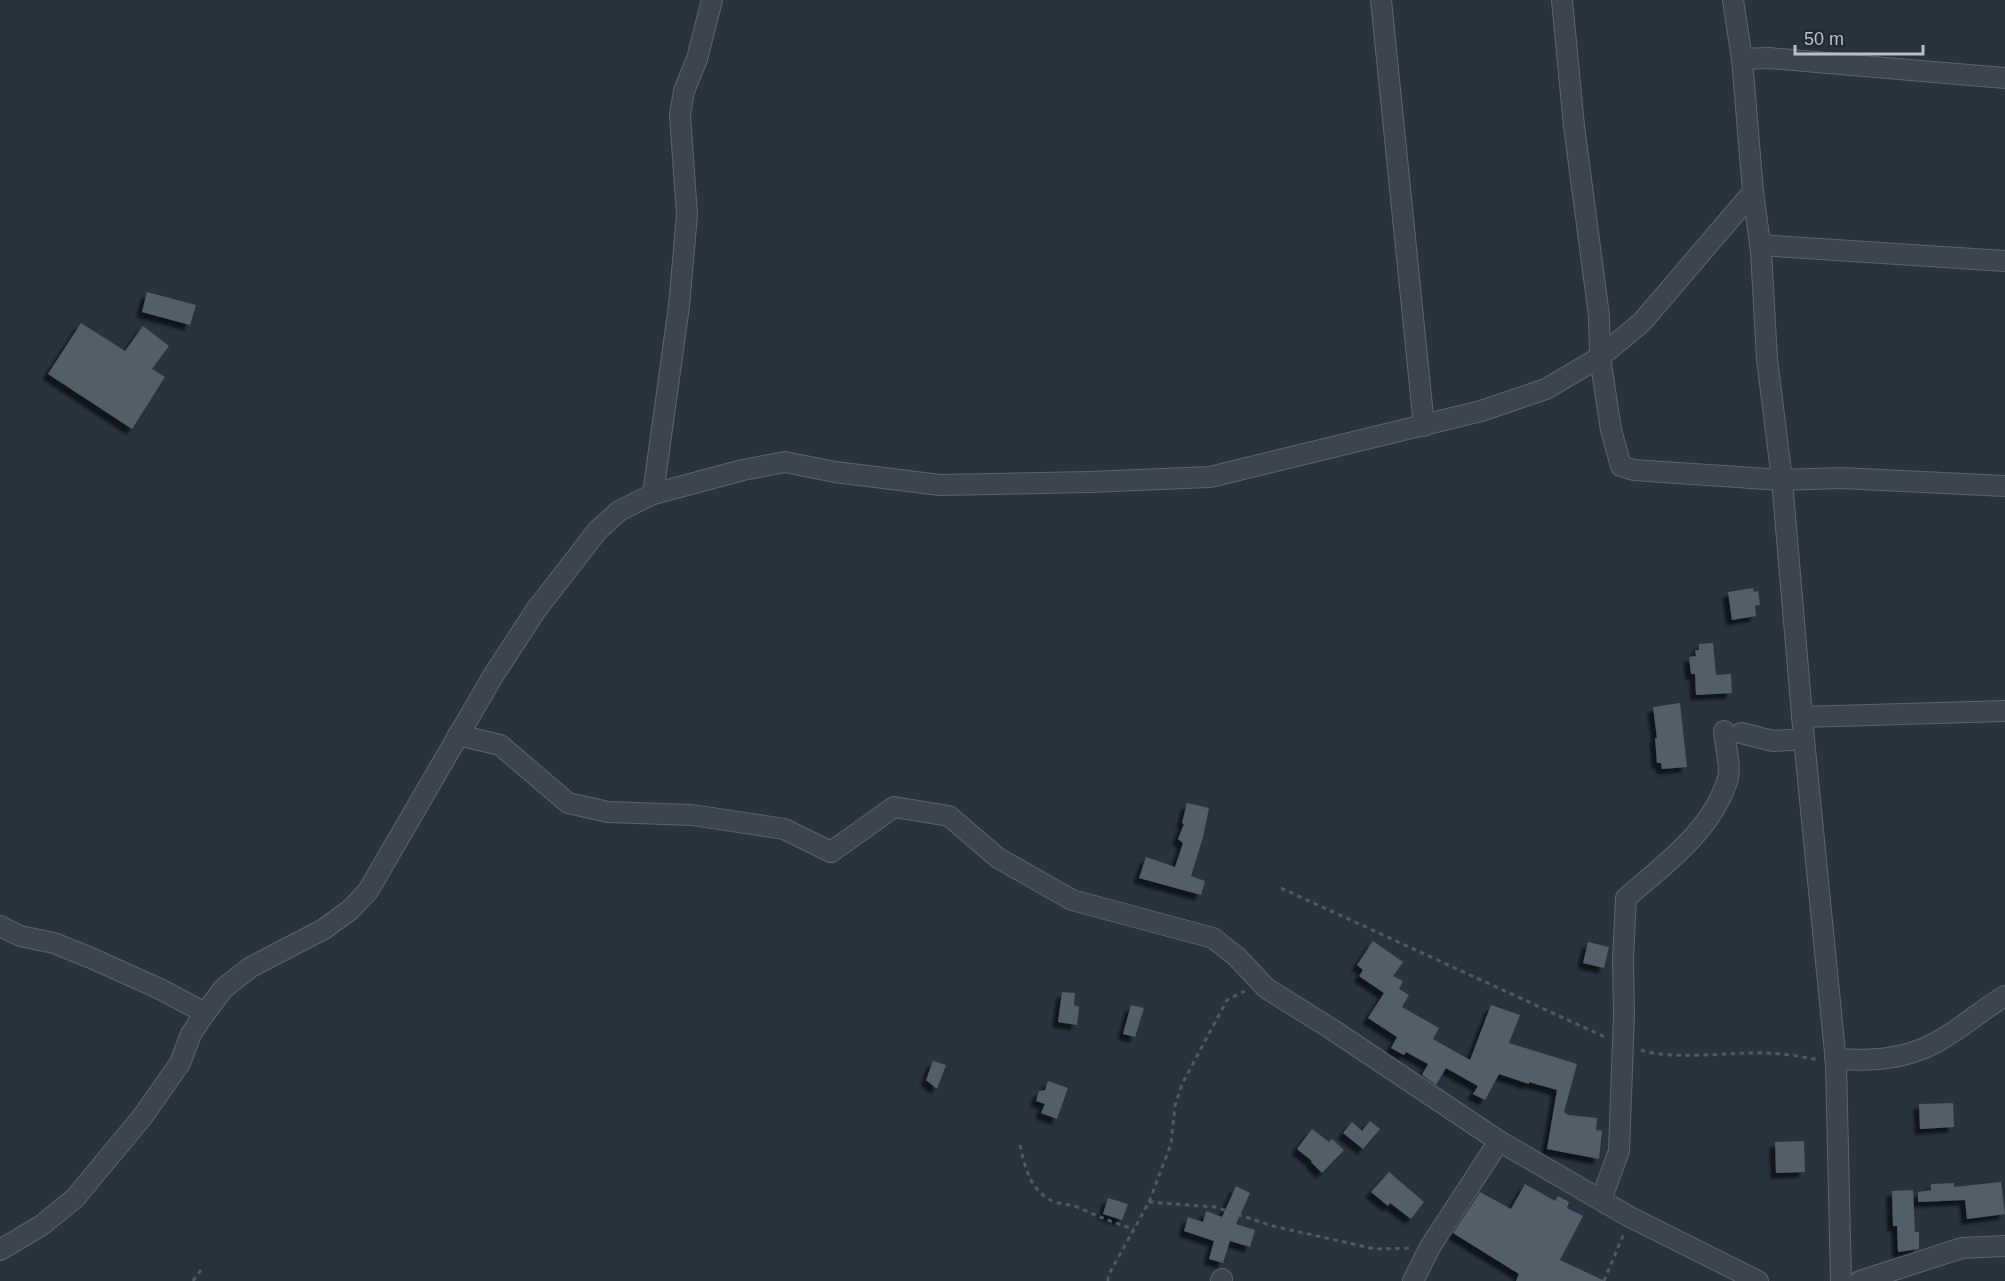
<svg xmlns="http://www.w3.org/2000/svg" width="2005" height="1281" font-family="Arial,sans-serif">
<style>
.building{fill:#525e68;filter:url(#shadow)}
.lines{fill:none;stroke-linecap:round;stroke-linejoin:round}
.street-casing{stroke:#5a636b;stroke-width:22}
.path{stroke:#4a5d5d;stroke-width:3;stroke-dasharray:4.5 4.5;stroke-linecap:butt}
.street{stroke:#3c454e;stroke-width:20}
</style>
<defs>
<filter id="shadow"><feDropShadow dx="-5.5" dy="5.5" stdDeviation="1.5" flood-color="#0009"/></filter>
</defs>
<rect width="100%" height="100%" fill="#28333e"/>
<!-- building -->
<g class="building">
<path d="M147,292L196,305L190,325L142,312Z"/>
<path d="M81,323L125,351L143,326L169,346L152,369L165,377L132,429L48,374Z"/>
<path d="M1753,588L1754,592L1758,591L1760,605L1755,606L1756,616L1732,620L1728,592Z"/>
<path d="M1713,643L1716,675L1731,674L1732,693L1696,695L1695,674H1691L1689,657L1696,656L1695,650H1699V644Z"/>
<path d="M1680,703L1687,767L1662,769L1661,763H1657L1655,738H1657L1653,707Z"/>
<path d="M1187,803L1209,808L1203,837L1191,876L1205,881L1201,895L1139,878L1146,857L1175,867L1183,843L1178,839L1184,824L1182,823Z"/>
<path d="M1373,941L1403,962L1393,976L1403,981L1399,989L1409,995L1402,1007L1439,1028L1433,1039L1470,1060L1491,1005L1520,1015L1509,1043L1577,1064L1564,1112L1568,1115L1597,1118L1596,1130L1602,1131L1599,1159L1547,1149L1557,1090L1529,1082V1084L1499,1074L1485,1100L1473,1094L1478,1086L1446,1068L1436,1085L1422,1075L1428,1064L1406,1052L1404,1055L1391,1048L1397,1037L1368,1018L1384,993L1359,976L1363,970L1357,965Z"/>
<path d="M1588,942L1609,947L1604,968L1583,963Z"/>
<path d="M1062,992L1075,993L1074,1005L1079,1007L1077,1025L1058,1022Z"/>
<path d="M1131,1005L1144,1008L1135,1037L1123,1034Z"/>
<path d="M933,1061L946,1065L937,1089L926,1080Z"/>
<path d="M1048,1081L1068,1088L1057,1119L1041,1113L1045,1104L1036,1101L1039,1091L1045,1090Z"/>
<path d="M1953,1103L1954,1127L1920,1129L1919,1104Z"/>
<path d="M1370,1121L1380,1129L1363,1149L1343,1133L1352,1122L1362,1131Z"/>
<path d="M1312,1129L1329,1142L1332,1139L1344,1150L1322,1173L1311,1162L1312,1161L1297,1149Z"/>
<path d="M1804,1141L1805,1172L1776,1173L1775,1142Z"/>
<path d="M1389,1172L1424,1202L1411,1219L1390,1203L1388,1206L1371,1192Z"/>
<path d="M2001,1182L2005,1214L1967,1219L1965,1200L1918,1202V1192L1931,1190V1184L1954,1183V1187Z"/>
<path d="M1525,1184L1555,1201L1558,1196L1569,1202L1567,1208L1583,1216L1560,1260L1605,1281H1516L1519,1274L1453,1233L1480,1192L1511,1209Z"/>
<path d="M1236,1186L1250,1193L1236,1224L1255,1230L1250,1247L1230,1241L1223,1263L1209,1259L1214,1241L1184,1231L1188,1217L1203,1222L1206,1211L1222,1217Z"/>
<path d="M1913,1190L1915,1232H1919V1249L1898,1252L1897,1226H1893L1892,1191Z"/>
<path d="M1108,1198L1128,1204L1122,1220L1103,1214Z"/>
</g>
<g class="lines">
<defs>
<g id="street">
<path d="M1381,0L1424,426"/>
<path d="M1562,0L1574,126L1599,316L1600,357L1611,430L1621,466L1634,470L1782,480L1841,478L2005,486"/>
<path d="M1733,0L1742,59L1753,192L1761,251L1767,359L1782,480L1804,739L1836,1063L1841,1281"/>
<path d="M1742,59L1769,58L2005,78"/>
<path d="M1760,245L2005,261"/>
<path d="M653,494L679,306L687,215L680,115L684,91L697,59L712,0"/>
<path d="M1802,717L2005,711"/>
<path d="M1741,733L1773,741L1804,739"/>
<path d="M458,735L500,745L568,803L608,812L692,815L784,829L831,852L894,807L949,816L998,858L1072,900L1213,938L1237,957L1266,988L1333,1030L1499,1141L1630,1217L1758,1281"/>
<path d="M0,926L20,936L54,943L91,958L160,989L205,1013"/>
<path d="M1835,1059C1871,1061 1903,1060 1935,1043C1960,1030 1981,1010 2005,996"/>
<path d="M1601,1200L1619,1151L1624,1015L1623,959L1626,898C1665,864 1713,830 1728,778C1731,767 1725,743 1724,731"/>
<path d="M0,1250L42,1225L75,1198L143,1116L180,1063L191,1034L205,1013L224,988L251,967L324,929L350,910L368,891L493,676L536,610L598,530L619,511L653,494L743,470L785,462L835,472L940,485L1090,482L1210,477L1481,411L1546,389L1600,357L1642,322L1753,192"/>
<path d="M1221,1281L1222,1279"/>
<path d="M1413,1281L1430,1247L1499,1141"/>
<path d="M1860,1281L1962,1248L2005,1246"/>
</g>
</defs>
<!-- street casing -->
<use href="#street" class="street-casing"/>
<!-- path -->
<g class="path">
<path d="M1281,888L1607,1038"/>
<path d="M1641,1050C1671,1060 1722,1053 1754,1053C1776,1052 1798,1056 1819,1060"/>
<path d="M1020,1145C1025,1168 1031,1193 1055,1202C1062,1205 1070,1204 1077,1207C1097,1216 1114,1223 1134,1229"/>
<path d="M1149,1202L1215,1207L1273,1226L1375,1249L1411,1248"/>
<path d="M193,1281L201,1270"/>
<path d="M1108,1281V1276L1149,1202L1171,1144L1175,1106L1182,1084L1227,1000L1245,991"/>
<path d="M1604,1281L1624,1233"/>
</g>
<!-- street -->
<use href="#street" class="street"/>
</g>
<!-- scale -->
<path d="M1795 45v9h128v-9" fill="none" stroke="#b8c0c8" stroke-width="3"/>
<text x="1804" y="45" font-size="18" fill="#b8c0c8" stroke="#212a33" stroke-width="4.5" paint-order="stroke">50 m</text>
</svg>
